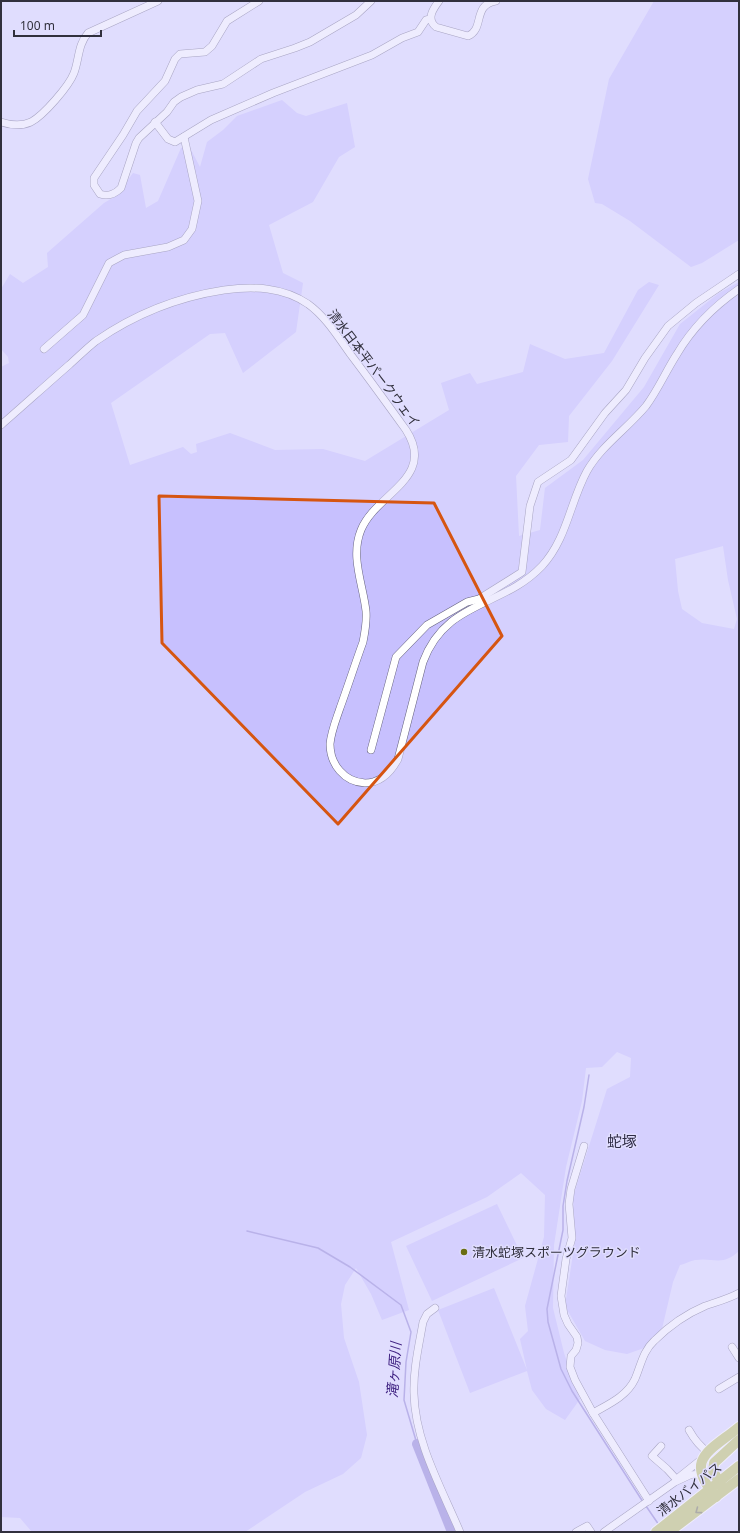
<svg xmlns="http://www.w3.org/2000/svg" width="740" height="1533" font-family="'Noto Sans','Noto Sans JP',sans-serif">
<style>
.green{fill:#c7c0fe;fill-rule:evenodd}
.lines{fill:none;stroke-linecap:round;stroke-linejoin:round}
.stream{stroke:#8a7ed1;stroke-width:1.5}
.river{stroke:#8a7ed1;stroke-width:10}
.minor-casing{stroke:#65627e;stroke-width:8}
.highway-casing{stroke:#fff;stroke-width:12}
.minor{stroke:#fff;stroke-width:7}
.highway{stroke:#bbc256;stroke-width:10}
.oneway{stroke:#6f7248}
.marked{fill:none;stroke:#d65511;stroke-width:3;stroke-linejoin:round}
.poi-dot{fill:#6a6e12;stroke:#e0ddfe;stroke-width:1.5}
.labels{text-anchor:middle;stroke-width:3;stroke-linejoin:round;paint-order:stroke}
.street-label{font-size:13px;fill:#31303d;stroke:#e0ddfe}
.poi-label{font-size:13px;fill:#31303d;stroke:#e0ddfe;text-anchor:start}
.water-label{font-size:14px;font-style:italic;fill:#3a1c7e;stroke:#e0ddfe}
.quarter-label{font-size:15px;fill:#2e2b44;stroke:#e0ddfe}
</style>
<rect width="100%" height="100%" fill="#e0ddfe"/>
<!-- green -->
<g class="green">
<path d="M654,1H739V240L702,263L691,267L630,221L602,204L595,203L588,179L609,79Z"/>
<path d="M282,100L297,113L306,116L347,103L355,147L339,157L313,202L269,225L283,273L303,283L296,332L243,373L225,333L210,334L111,403L130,465L183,447L191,454L197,452L196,444L230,433L275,450L323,449L365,461L449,410L441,383L470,373L477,384L523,372L530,344L565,359L604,353L638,290L649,282L659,285L612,361L569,416L568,442L539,445L516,476L519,536L540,530L545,488L583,460L644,387L680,324L719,293L739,282V1251C722,1267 714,1257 695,1260C690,1261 685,1264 680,1265L673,1282L661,1333L647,1347L627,1354L605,1350L585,1341L565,1306L575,1241L573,1197L607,1089L630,1077L631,1058L617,1052L602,1067L586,1068L582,1101L566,1167L554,1245L553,1308L564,1353L580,1399L565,1420L546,1409L532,1390L527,1371L470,1393L438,1310L494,1288L527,1370L520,1339L528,1331L525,1306L544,1237L545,1195L521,1173L487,1197L391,1242L409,1310L382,1320L371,1294L356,1268L345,1285L341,1304L344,1338L359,1382L367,1435L361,1458L343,1474L305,1492L245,1532H32L20,1518L1,1517V367L9,363L8,357L1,349V289L10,274L23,283L48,267L47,253L104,203L116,196L133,173L140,175L146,208L158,201L181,148L189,146L200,167L207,142L223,130L237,116ZM723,546L728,580L737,619L734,629L702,623L682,609L678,591L675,559Z"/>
<path d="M497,1204L523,1258L432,1301L406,1246Z"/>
</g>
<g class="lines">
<!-- stream -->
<g class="stream">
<path d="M589,1075L584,1107L567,1181L563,1206V1230L547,1309L548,1322L561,1369L572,1391L643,1502"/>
<path d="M247,1231L318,1248L350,1267L401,1305L411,1332L406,1362L404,1400L417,1444"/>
<path d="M646,1506L659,1525"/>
</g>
<!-- river -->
<path class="river" d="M417,1444L452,1532"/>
<defs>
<g id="minor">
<path d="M259,1L227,21L212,46L205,52L180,54L175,59L165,81L137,111L123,135L94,178V185L100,194C109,197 115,194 121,188L136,143L139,138L167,112L174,102L181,97L197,90L223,84L261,59L295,48L310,42L356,15L371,1"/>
<path d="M439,1C433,9 426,19 436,27L468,36C485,29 472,5 496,1"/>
<path d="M1,122C10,125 22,126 31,122C44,115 69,86 74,73C79,60 78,44 88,33L158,1"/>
<path d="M155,122L168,139L175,142L211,120L273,93L372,55L402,38L418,32L426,20L430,19"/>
<path d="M44,349L83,315L109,263L124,255L168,247L184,240L192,229L198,201L184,137"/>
<path d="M1,425C24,405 46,385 69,365C78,357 87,348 96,341C135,314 178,297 224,290C254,286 283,287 308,304C326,317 338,337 351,355C370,380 388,405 406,430C437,478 376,493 361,530C350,557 363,584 366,611C367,622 365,632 363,642C355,664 348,686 340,708C336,720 331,732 330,744C330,764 344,782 365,783C380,783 391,772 398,759L423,662C446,600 502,608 542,566C567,539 570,502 587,471C602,445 627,429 646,406C658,390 666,371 677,354C693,327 713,307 739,289"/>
<path d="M371,750L396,657L427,625L467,602L479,599L522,572L530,506L538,482L571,460L605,413L626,390L645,358L668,326L696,303L739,274"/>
<path d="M584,1146L571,1189L569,1204L572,1238L566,1259L561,1296L564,1315L568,1324L577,1337L578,1343L576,1350L571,1356L570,1367L575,1380L593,1413L649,1501"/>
<path d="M435,1308L427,1314L423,1322C419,1345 413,1370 414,1394C415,1442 442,1489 460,1532"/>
<path d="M732,1347L739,1358"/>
<path d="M719,1389L739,1377"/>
<path d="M593,1413C609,1404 627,1396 635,1379C641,1365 643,1351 654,1341C668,1327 686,1314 705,1306C716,1302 728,1299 739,1293"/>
<path d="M689,1430C694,1439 699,1446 708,1452"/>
<path d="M661,1446L652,1456L667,1469L677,1480"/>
<path d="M678,1478L703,1458"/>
<path d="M576,1532L587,1526L591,1532"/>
<path d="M604,1532L675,1482L690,1475L702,1474"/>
</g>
<g id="highway">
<path d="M722,1487L713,1471L714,1463L739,1440"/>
<path d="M716,1497C683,1459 710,1451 739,1427"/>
<path d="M656,1532L739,1466"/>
<path d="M669,1532L739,1479"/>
</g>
</defs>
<!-- minor casing -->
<use href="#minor" class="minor-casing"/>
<!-- highway casing -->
<use href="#highway" class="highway-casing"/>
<!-- minor -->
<use href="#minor" class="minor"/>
<!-- highway -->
<use href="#highway" class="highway"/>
</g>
<!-- one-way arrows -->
<defs><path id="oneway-chevron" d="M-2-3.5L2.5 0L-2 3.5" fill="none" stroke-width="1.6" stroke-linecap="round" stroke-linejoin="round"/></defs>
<use class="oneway" href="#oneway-chevron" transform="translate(698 1511) rotate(143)"/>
<!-- marked area -->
<path d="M0 0H740V1533H0ZM159,496L434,503L502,636L338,824L162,643Z" fill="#e0ddfe" fill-opacity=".55" fill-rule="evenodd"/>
<path class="marked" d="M159,496L434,503L502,636L338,824L162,643Z"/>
<!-- markers -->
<circle class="poi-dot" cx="464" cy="1252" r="4"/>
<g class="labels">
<!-- street labels -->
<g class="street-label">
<text transform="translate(374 368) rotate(53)" y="5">清水日本平パークウェイ</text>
<text transform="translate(689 1489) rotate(-38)" y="5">清水バイパス</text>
</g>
<!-- poi labels -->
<g class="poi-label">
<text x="472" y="1257">清水蛇塚スポーツグラウンド</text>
</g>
<!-- water labels -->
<g class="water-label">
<text transform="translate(394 1370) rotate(-86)" y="5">滝ヶ原川</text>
</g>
<!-- quarter labels -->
<g class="quarter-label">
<text x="622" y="1147">蛇塚</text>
</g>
</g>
<!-- border -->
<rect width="740" height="1533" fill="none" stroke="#31303d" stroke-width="4"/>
<!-- scale -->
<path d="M14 30v6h87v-6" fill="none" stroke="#31303d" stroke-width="2"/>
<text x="20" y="30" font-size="12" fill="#31303d" stroke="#e0ddfe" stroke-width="3" paint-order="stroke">100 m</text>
</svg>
